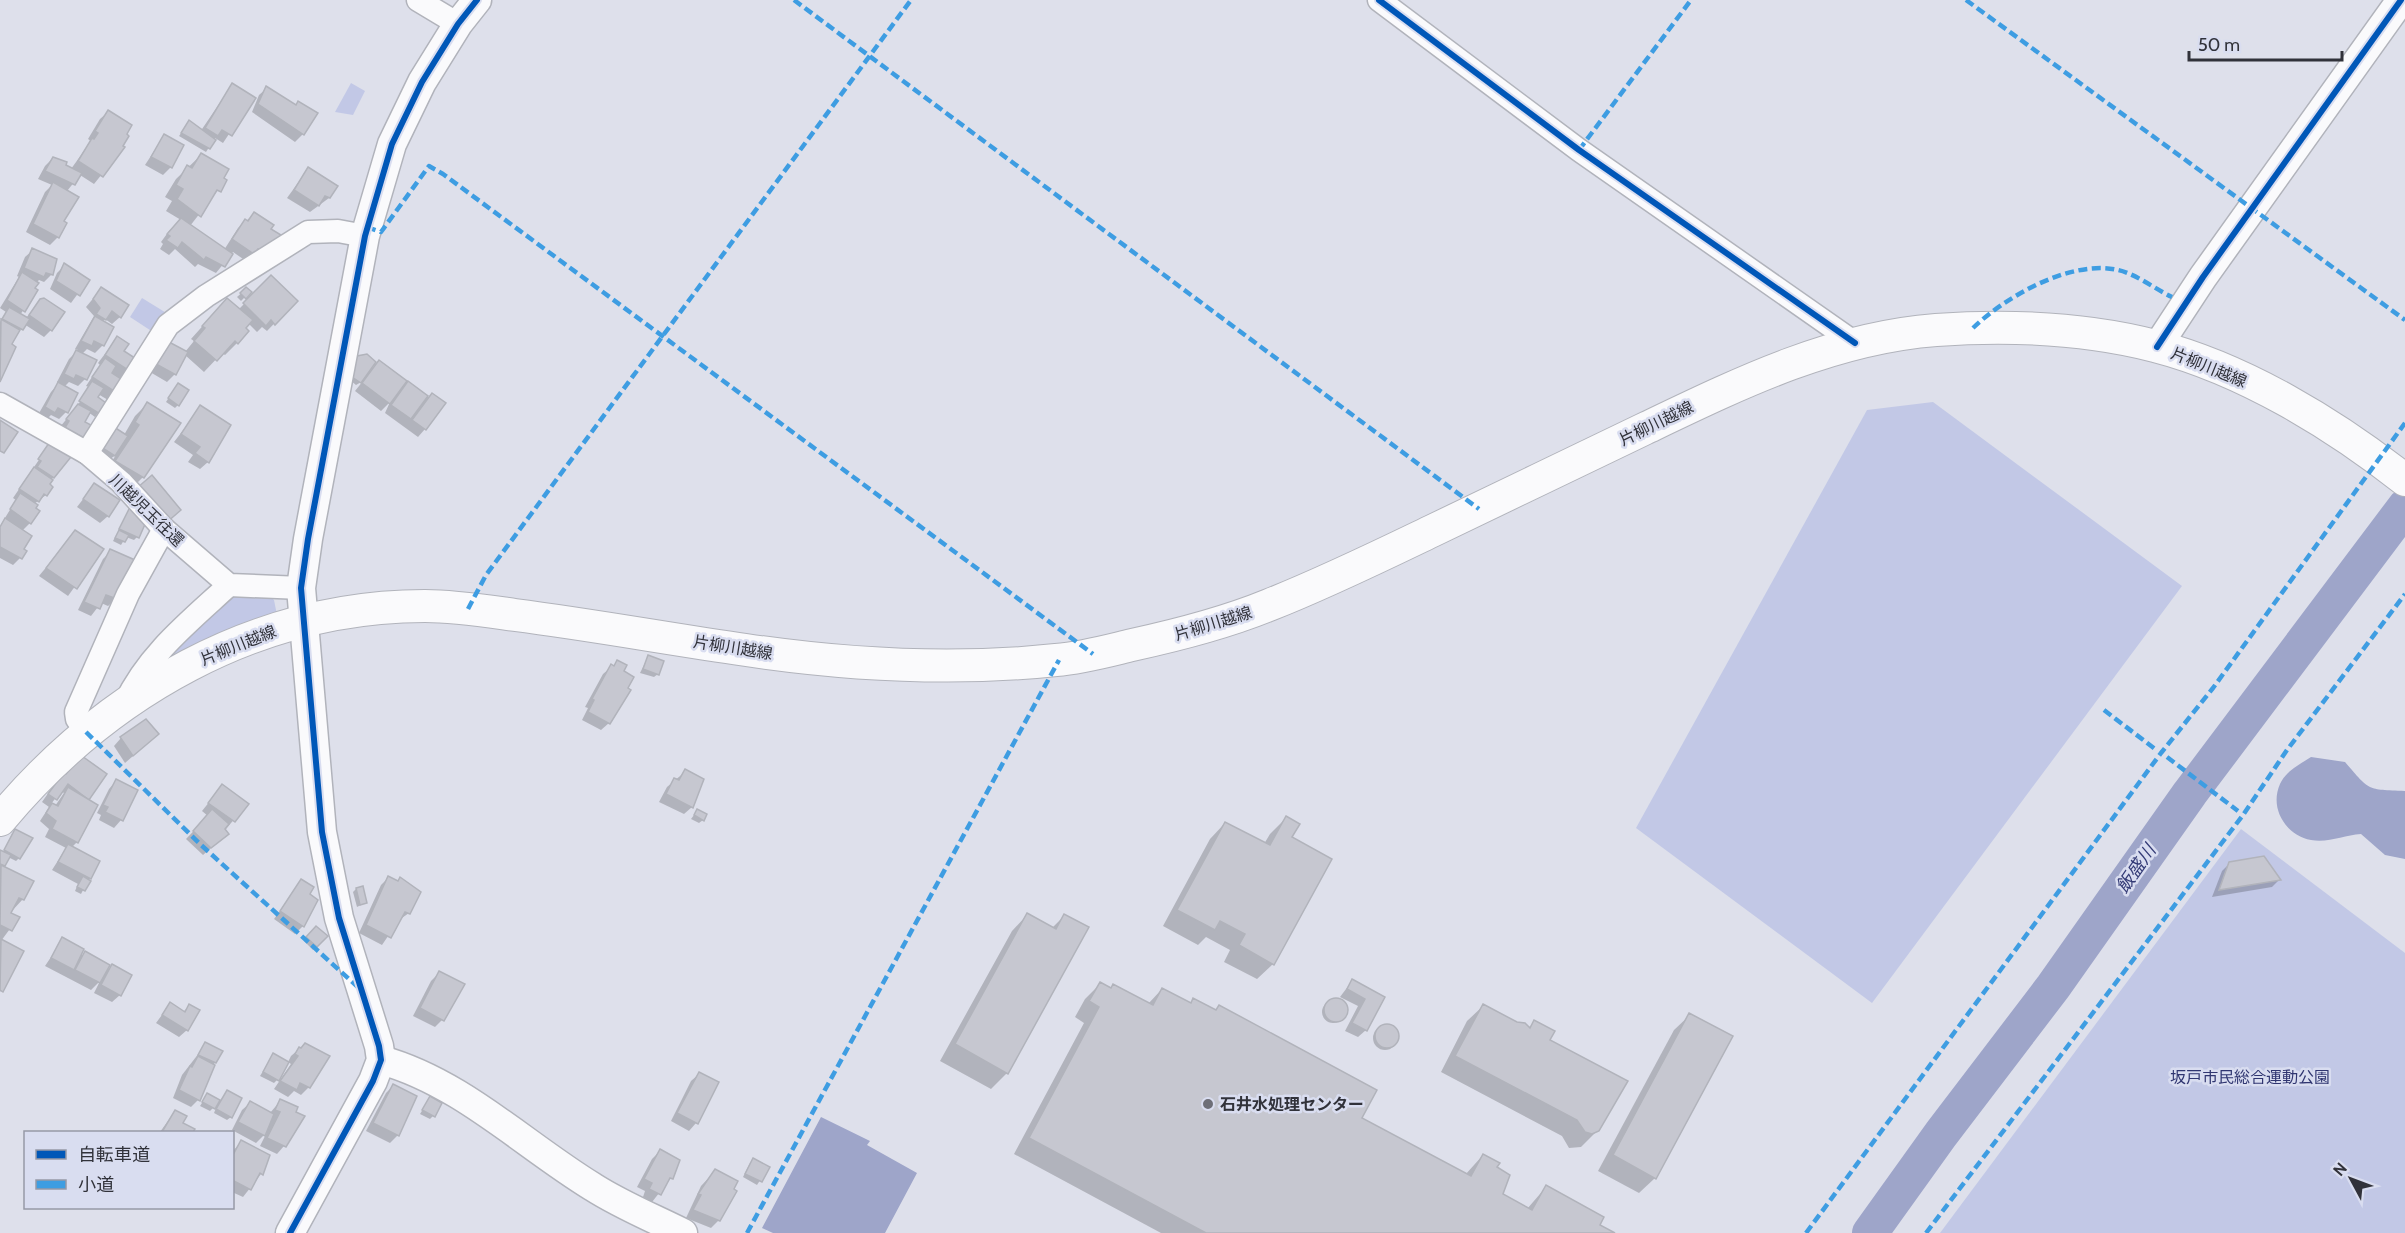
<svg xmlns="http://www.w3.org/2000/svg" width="2405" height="1233" font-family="Cabin,'Noto Sans JP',sans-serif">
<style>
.green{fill:#c2c8e6}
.water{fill:#9ea5c9}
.shadow{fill:#0003;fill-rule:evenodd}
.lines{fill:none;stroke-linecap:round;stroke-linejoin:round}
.river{stroke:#9ea5c9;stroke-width:36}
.building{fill:#c6c7d0;stroke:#b1b3bb;stroke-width:1.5}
.minor-casing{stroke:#b1b3bb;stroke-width:25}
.tertiary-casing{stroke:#b1b3bb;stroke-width:31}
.secondary-casing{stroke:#b1b3bb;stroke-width:34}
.minor{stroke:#fafafc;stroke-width:22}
.tertiary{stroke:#fafafc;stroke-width:28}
.secondary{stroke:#fafafc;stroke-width:32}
.quiet{stroke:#3e9de2;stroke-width:4.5;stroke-dasharray:9 4.5;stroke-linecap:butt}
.cycleway-casing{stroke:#d9ddf0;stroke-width:10}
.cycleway{stroke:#0057b8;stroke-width:6}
.poi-dot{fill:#6e6f78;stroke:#d9ddf0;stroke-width:2}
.labels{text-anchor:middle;stroke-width:5;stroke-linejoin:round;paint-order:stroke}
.street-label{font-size:16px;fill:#31323a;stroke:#d9ddf0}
.park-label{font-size:16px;fill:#303671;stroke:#d9ddf0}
.poi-label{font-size:16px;font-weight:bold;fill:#31323a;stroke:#d9ddf0;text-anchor:start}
.water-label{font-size:18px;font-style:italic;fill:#343b76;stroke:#d9ddf0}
</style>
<rect width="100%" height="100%" fill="#dee0eb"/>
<!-- green -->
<g class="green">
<path d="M351,83L365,91L353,115L335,112Z"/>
<path d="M142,298L168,314L156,334L130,317Z"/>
<path d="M1933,402L2182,586L1872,1003L1636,828L1867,410Z"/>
<path d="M233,591L267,594L274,600L277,615L162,667L159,662Z"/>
<path d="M2241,829L2405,953V1233H1940Z"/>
</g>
<!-- water -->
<g class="water">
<path d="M2311,757L2345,762C2371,792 2366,789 2405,791V859L2385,855L2361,834C2344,835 2329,843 2311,840C2286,835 2269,809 2280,784C2286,771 2300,764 2311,757Z"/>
<path d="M821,1117L870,1141L867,1145L917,1173L885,1233H773L762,1228Z"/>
</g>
<!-- shadow -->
<g class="shadow">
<path d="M232,85L253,98L223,143L215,138L206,152L179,136L189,122L200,132Z"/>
<path d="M267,88L295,106L298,103L303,134L295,142L252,112L259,95Z"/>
<path d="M108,112L123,148L94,184L80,175L67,191L69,209L58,237L50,245L26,232L45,192L52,185L38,179L45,166L53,158L71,169L91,141L88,139L100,119Z"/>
<path d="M164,136L171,167L163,175L145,165Z"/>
<path d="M201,155L225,181L190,226L224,250L238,228L254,214L279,236L246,261L233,252L216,273L198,264L195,267L175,249L169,255L160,249L163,244L161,242L169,231L181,220L166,211L172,201L165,197L176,179Z"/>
<path d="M308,169L329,198L310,212L287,198Z"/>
<path d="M33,250L55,260L51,275L44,282L39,280L36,283L33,289L36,291L20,315L26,318L41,300L51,330L44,337L24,324L10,345L4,371L0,379V322L6,312L0,308L19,277L17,276L25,257Z"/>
<path d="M65,265L88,280L71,303L50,289L57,273Z"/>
<path d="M271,277L296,301L267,331L262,327L257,332L248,323L244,329L247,332L237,343L225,355L222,353L204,372L185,355L175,374L167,382L150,372L162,352H185L194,341L191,339L216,311L238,310Z"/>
<path d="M101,289L120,317L112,324L105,319L102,322L103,345L95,353L87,349L82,354L85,379L78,386L69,382L64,387L66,412L59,419L51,415L47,419L38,415L51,392L59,383L57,382L69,359L78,350L75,349L94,316L86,307Z"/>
<path d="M246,289L250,292L241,301L237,297Z"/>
<path d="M117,338L122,352L136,361L108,400L98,394L96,398L104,404L95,417L88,412L83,423V437L75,445L60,427L78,405L89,387L86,386L100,365L98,363Z"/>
<path d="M354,361L370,371L379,362L429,398L425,429L418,437L385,413L390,402L381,411L355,391L363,381L356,385L350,380Z"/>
<path d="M175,388L178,405L175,408L166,402Z"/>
<path d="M147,404L179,423L143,477L131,489L104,473L116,455L110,459L99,451L124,435L135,416Z"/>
<path d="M201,407L208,462L200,469L188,462L193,455L174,442Z"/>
<path d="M49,445L53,477L46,495L34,504L30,523L22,531L20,558L13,565L0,558V526L16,500L13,498Z"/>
<path d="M94,485L108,516L100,523L77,507Z"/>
<path d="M130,509L137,537L134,540L126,537L121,545L113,541Z"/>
<path d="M75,532L102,549L68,596L39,576Z"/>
<path d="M111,551L116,599L108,606L101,603L91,616L78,610L103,559Z"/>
<path d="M648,657L658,674L654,677L640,673Z"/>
<path d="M617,662L609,723L601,730L582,720L588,708L585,707L603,674Z"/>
<path d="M121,738L149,742L125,763L114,746Z"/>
<path d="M82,758L87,800L77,842L71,848L98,862L81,894L75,891L78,884L52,870L66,848L45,837L49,829L40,821L49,807L42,802L56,782ZM61,791L64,793L55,806L51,804Z"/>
<path d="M686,771L692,807L684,814L659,802L667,787Z"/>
<path d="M116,781L121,820L114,828L99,820L101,815L97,813L109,789Z"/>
<path d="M222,786L247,804L226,829L221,825L219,841L203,855L186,839L208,816L202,811Z"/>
<path d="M697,811L703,820L699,823L691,819Z"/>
<path d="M1286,818L1290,838L1273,964L1257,979L1224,962L1230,950L1206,937L1198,945L1163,926L1210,839L1225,823L1264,844L1270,834Z"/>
<path d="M12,834L19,858L16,861L8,857L2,867L23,899L11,912L9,914L18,918L1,941L21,952L0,992V853H3Z"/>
<path d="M2230,863L2279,880L2272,887L2212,897L2222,871Z"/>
<path d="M389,877L409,913L399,920L382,945L359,933L381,885Z"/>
<path d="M302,881L307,895L316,900L303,926L295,934L274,919Z"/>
<path d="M356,889L365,903L357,907L353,892Z"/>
<path d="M1027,915L1052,928L1065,915L1007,1073L991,1089L940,1061L1012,931Z"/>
<path d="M316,928L325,936L313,950L304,941Z"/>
<path d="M63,939L82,950V956L104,974L112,965L120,995L112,1002L94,993L100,981L91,990L45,966Z"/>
<path d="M439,973L442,1020L435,1027L413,1016L431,981Z"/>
<path d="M1352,981L1383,998L1366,1030L1358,1037L1345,1031L1358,1006L1340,997Z"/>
<path d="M1100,984L1110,989L1113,986L1148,1004L1162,989L1190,1004L1194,1000L1215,1011L1219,1007L1360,1119L1465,1175L1483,1155L1495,1168L1501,1195L1527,1209L1546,1187L1612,1233H1161L1014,1154L1084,1023L1075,1017L1085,999Z"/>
<circle cx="1333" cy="1012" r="11"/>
<path d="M170,1004L183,1012L189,1006L187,1030L179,1037L156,1023Z"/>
<path d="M1483,1006L1528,1028L1535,1022L1548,1041L1598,1130L1581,1147L1569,1148L1562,1136L1441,1072L1467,1021Z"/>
<path d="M1690,1015L1655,1178L1639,1193L1598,1171L1674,1030Z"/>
<circle cx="1385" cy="1038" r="12"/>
<path d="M206,1044L215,1062L198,1100L191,1107L173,1098L182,1075Z"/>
<path d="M299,1049L309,1087L301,1095L294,1091L288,1097L274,1089L291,1064L288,1062L291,1056Z"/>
<path d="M273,1055L277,1080L274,1083L260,1076Z"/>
<path d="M699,1074L696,1123L689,1131L671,1121L691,1081Z"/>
<path d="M393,1086L415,1097L398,1135L390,1143L366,1131L386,1093Z"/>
<path d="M227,1091L231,1117L227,1120L214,1113L218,1103L210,1111L200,1106L207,1095L220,1101Z"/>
<path d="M430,1098L433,1116L430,1119L420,1114Z"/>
<path d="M281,1100L284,1146L277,1154L260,1146L267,1132L256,1143L232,1130L242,1110L250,1103L270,1113Z"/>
<path d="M175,1111L181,1124L193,1130L191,1132H160Z"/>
<path d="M242,1141L268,1155L261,1174L243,1197L232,1192V1152Z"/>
<path d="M660,1151L671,1178L652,1202L643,1197L645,1191L637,1187L652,1159Z"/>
<path d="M750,1163L768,1168L757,1185L743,1177Z"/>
<path d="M715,1171L719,1220L711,1228L686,1218L701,1186Z"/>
</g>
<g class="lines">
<!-- river -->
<path class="river" d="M1870,1233L1941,1134L2053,987L2190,793L2405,507"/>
</g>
<!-- building -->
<g class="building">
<path d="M232,83L256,98L232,136L222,130L218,136L205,128Z"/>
<path d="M266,86L296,105L298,101L318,113L304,135L258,104Z"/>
<path d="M108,110L132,125L127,134L129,136L123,146L125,147L103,177L78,161L92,138L94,139L98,133L95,131Z"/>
<path d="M189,120L216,140L210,149L181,133Z"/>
<path d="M164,134L184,145L172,168L151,157Z"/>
<path d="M201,153L229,169L224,178L227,180L221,192L217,190L201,217L177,199L183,189L176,185L187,165L192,168Z"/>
<path d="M53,157L67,162L66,165L82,173L75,185L45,171Z"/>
<path d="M308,167L338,186L330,198L325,196L319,206L294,190Z"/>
<path d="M53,182L79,197L64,221L67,223L59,238L33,224Z"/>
<path d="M254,212L274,225L271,229L281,235L275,244L262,251L258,249L254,254L232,239L245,219L248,221Z"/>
<path d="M181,218L233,254L225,267L206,257L204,260L182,242L178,248L166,240L170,236L167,234Z"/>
<path d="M32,248L57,259L53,275L46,273L44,277L24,268Z"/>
<path d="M64,263L90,280L80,296L56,281Z"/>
<path d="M22,272L39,283L35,288L38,290L25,312L7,300Z"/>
<path d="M271,275L298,301L275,325L271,320L266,326L243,303Z"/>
<path d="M101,287L129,305L121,318L112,311L106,320L96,314L100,308L93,299Z"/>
<path d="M246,287L252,292L246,299L240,293Z"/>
<path d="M44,298L65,312L52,331L29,315L40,299Z"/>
<path d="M227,298L253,320L246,328L249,331L238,344L235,341L217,361L194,341L205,328L202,326Z"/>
<path d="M9,307L30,319L23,330L2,319Z"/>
<path d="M95,316L114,327L104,346L94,341L92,346L81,341Z"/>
<path d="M1,319L20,330L12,344L16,347L0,382Z"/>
<path d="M117,336L129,344L124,351L138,360L131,372L105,355Z"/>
<path d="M169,342L188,352L176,375L156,364Z"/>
<path d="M76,350L97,360L87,380L76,375L74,379L64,374Z"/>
<path d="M367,354L376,362L361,383L352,377L357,356Z"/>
<path d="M105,358L116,366L112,373L124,381L117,393L92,377Z"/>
<path d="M379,360L407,381L390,404L362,383Z"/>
<path d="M92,381L104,388L98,397L106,403L100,414L79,401Z"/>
<path d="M408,381L428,396L411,419L391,405Z"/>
<path d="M58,382L78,393L68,413L58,408L55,413L45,407Z"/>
<path d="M178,383L189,390L179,406L168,398Z"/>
<path d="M432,393L446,403L426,430L412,420Z"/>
<path d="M147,402L181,423L144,478L115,461L139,425L135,422Z"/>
<path d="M78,404L91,411L85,422L91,425L84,438L65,428L69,421L66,419Z"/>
<path d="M200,405L231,425L209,463L195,453L200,447L181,434Z"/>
<path d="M0,420L18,432L4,453L0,451Z"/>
<path d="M114,427L128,436L115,456L101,447Z"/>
<path d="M49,443L71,457L54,478L37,467L41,461L38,459Z"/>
<path d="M34,467L53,480L50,484L53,487L47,496L44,494L39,502L19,489Z"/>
<path d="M152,475L181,510L166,523L137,488Z"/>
<path d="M94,483L120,500L109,517L83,499Z"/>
<path d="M20,493L38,505L36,508L40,511L31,524L10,509Z"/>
<path d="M130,507L146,522L139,538L119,529Z"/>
<path d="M5,518L32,536L24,549L27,551L22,559L0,547V527Z"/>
<path d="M75,530L104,549L77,589L46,568Z"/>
<path d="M119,530L129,535L125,542L115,538Z"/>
<path d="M110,549L135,560L117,599L106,595L100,609L84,602Z"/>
<path d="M648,655L664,661L659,675L643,669Z"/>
<path d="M617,660L627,665L624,671L634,677L628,688L631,690L610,724L588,712L594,700L592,699L611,664L614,666Z"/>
<path d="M146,719L159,734L133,756L120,737Z"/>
<path d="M82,756L107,774L89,800L68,784L57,800L48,794L64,772L66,774Z"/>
<path d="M685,769L704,779L693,808L666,794L674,778L679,780Z"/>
<path d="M116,779L138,790L123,821L105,812L108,807L103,805Z"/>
<path d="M222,784L249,804L235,822L208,803Z"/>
<path d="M68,787L98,805L78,843L52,829L56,821L46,813L52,803L58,806Z"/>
<path d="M212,809L229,824L225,829L229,834L211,848L193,831Z"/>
<path d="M697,809L707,814L704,821L694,815Z"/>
<path d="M1286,816L1300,824L1292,837L1332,859L1274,965L1239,945L1245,934L1220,921L1215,930L1177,910L1225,822L1270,845Z"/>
<path d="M15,829L33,838L20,859L4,850Z"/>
<path d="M68,844L100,861L91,879L58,862Z"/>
<path d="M0,850L11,855L5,866L0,864Z"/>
<path d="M2264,856L2281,880L2219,890L2229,862Z"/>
<path d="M1,865L34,881L24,900L19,898L11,913L20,917L12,931L0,925Z"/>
<path d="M83,876L91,881L85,891L77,887Z"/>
<path d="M388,876L398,881L400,877L421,892L410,914L405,912L391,938L366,925Z"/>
<path d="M301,879L314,887L310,894L318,900L304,927L280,911Z"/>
<path d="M363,886L367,903L360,905L356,888Z"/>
<path d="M1027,913L1056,929L1064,914L1089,927L1008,1074L955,1044Z"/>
<path d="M316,926L328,936L317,947L306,937Z"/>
<path d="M62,937L84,949L74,970L51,958Z"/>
<path d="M1,939L24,951L3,992L0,990Z"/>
<path d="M85,951L110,965L100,983L75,970Z"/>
<path d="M112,964L132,975L121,996L101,985Z"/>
<path d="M439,971L465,984L444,1021L420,1008Z"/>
<path d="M1352,979L1385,997L1367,1031L1352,1023L1365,999L1347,989Z"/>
<path d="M1100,982L1111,988L1113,984L1153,1005L1162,988L1191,1003L1193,998L1216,1010L1219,1005L1377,1090L1362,1118L1471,1176L1483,1154L1500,1163L1497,1167L1510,1175L1503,1194L1532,1210L1546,1185L1604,1217L1600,1225L1615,1233H1206L1029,1138L1099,1007L1089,1001Z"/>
<circle cx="1336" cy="1010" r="12"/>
<path d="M170,1002L185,1012L189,1004L200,1010L188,1031L162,1015Z"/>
<path d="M1483,1004L1517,1022L1525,1023L1530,1028L1534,1020L1555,1031L1550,1040L1628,1081L1599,1131L1592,1134L1585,1132L1577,1120L1455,1056Z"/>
<path d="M1689,1013L1733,1036L1656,1179L1613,1155Z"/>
<circle cx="1387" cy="1036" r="12"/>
<path d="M205,1042L223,1051L216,1063L198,1055Z"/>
<path d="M305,1043L330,1056L310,1088L300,1083L297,1090L280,1081L298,1056L295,1054L299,1047L301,1048Z"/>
<path d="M273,1053L289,1062L279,1081L263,1072Z"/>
<path d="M198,1056L215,1065L200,1101L179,1090L190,1066L192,1067Z"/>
<path d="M699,1072L719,1082L698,1124L677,1113Z"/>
<path d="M393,1084L417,1096L399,1136L373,1123Z"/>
<path d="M227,1090L242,1098L232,1118L216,1109Z"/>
<path d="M207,1093L220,1100L215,1109L202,1102Z"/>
<path d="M430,1096L442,1103L435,1117L422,1110Z"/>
<path d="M280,1099L298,1107L296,1112L305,1116L286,1147L267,1138L280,1112L275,1110Z"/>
<path d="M250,1101L274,1114L265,1136L238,1122Z"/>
<path d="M175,1110L187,1116L183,1123L195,1129L193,1132H162Z"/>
<path d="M241,1140L270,1155L263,1175L260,1173L251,1190L232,1180V1157Z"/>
<path d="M660,1149L680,1160L673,1179L670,1178L661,1195L649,1189L652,1183L644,1179Z"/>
<path d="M753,1158L770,1167L762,1182L745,1174Z"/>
<path d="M715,1169L738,1181L734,1189L737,1191L720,1221L693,1210L701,1195L698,1194Z"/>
</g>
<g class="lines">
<defs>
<g id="minor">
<path d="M418,0L458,24"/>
<path d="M1379,0L1579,150L1855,343"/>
<path d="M0,404L87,453L121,482L164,529L229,585L301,588"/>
<path d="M87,453L168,325L206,296L308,232L338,231L365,236"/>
<path d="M125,703C148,654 190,621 229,585"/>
<path d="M86,732L77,719L76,712L128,594L164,529"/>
</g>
<g id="tertiary">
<path d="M2157,347L2203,277L2401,0"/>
<path d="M381,1060C461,1082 524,1145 593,1187C621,1205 653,1218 683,1233"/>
<path d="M290,1233L373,1081L381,1060L379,1046L339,918L322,832L301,588L308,539L365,236L392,144L422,82L458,24L477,0"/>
</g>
<path id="secondary" d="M0,820C106,693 256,606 425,606C455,606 486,611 515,615C593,625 669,639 746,650C848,665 953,671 1056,660C1082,658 1107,651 1132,645C1178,635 1225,623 1269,605C1325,583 1380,556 1434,530C1504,496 1574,463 1644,429C1738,384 1831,338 1936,330C2008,325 2085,328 2155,346C2244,369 2334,424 2405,480"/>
</defs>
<!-- minor casing -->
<use href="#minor" class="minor-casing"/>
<!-- tertiary casing -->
<use href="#tertiary" class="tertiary-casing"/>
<!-- secondary casing -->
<use href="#secondary" class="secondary-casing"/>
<!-- minor -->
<use href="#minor" class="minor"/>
<!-- tertiary -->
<use href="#tertiary" class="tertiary"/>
<!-- secondary -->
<use href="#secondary" class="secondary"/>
<!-- quiet -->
<g class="quiet">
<path d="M794,0L1479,509"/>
<path d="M1966,0L2405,320"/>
<path d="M1579,150L1691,0"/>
<path d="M367,227L381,232L429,166L443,174L1093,654"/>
<path d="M1973,328C2005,297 2071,259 2118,270C2136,274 2155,289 2172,297"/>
<path d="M468,609L486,575L911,0"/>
<path d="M2104,710L2155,749"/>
<path d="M86,732L200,844L360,989"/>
<path d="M2167,757L2238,811"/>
<path d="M747,1233L1059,660"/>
<path d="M1806,1233L2161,753L2213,688L2405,423"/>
<path d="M1926,1233L2243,815L2287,750L2405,594"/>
</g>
<defs>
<g id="cycleway">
<path d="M1379,0L1579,150L1855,343"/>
<path d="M2157,347L2203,277L2401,0"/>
<path d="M290,1233L373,1081L381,1060L379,1046L339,918L322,832L301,588L308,539L365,236L392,144L422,82L458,24L477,0"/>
</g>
</defs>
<!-- cycleway casing -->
<use href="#cycleway" class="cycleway-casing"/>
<!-- cycleway -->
<use href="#cycleway" class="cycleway"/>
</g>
<!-- markers -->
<circle class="poi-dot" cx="1208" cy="1104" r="6"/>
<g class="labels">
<!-- street labels -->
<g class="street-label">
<text transform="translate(2209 367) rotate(22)" y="6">片柳川越線</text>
<text transform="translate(1656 423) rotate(-26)" y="6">片柳川越線</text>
<text transform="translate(147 510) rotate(44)" y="6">川越児玉往還</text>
<text transform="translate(1213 623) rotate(-17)" y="6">片柳川越線</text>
<text transform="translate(238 645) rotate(-22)" y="6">片柳川越線</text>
<text transform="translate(733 647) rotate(9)" y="6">片柳川越線</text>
</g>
<!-- park labels -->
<g class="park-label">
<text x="2250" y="1083">坂戸市民総合運動公園</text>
</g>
<!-- poi labels -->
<g class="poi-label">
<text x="1220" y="1110">石井水処理センター</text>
</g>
<!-- water labels -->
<g class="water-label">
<text transform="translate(2136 869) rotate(-55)" y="6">飯盛川</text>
</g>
</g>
<!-- legend -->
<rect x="24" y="1131" width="210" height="78" fill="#d9ddf0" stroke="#9699a7" stroke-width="1.5"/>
<rect x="36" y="1150" width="30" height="9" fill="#0057b8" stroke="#9699a7" stroke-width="1.5"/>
<text x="78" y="1161" font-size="18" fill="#31323a">自転車道</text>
<rect x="36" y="1180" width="30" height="9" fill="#3e9de2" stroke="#9699a7" stroke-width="1.5"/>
<text x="78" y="1191" font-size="18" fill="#31323a">小道</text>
<!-- north arrow -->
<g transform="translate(2351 1179) rotate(311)" stroke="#d9ddf0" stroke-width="4.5" paint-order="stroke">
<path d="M0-4.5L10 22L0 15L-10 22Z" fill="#31323a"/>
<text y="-9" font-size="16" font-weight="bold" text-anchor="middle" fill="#31323a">N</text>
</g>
<!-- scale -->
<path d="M2189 51v9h153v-9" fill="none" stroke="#31323a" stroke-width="3"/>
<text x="2198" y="51" font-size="18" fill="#31323a" stroke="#d9ddf0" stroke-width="4.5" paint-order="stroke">50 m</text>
</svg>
